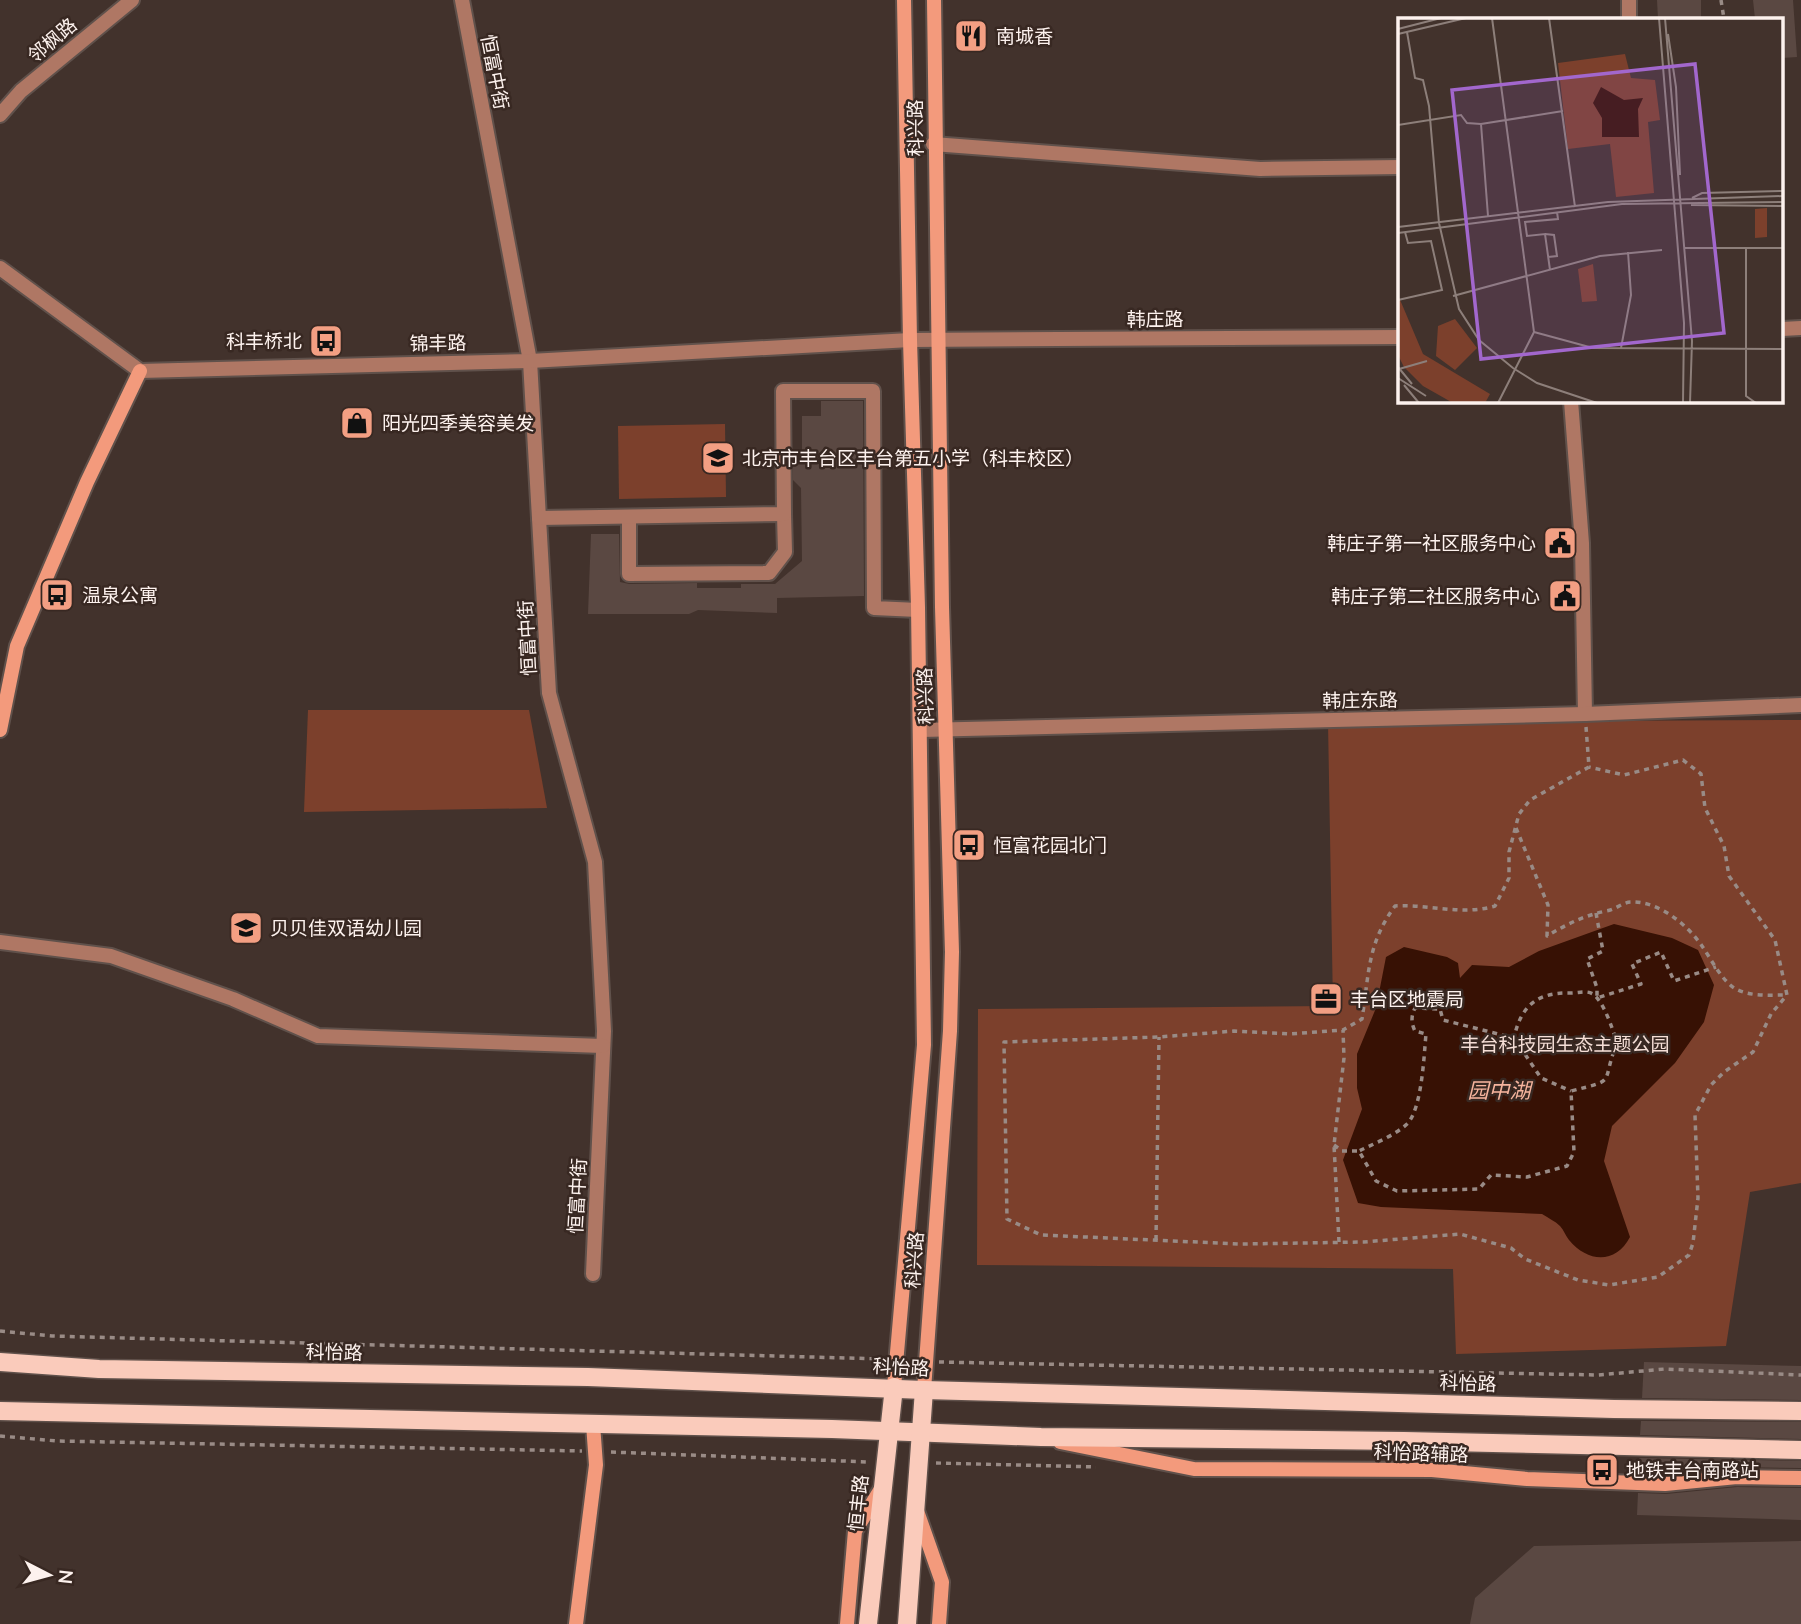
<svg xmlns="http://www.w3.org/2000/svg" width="1801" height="1624" font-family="Mulish,'Noto Sans SC',sans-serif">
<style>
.green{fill:#7c402c}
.water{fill:#371104}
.building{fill:#5a4842}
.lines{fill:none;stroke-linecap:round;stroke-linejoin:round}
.street-casing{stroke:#60514b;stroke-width:18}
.secondary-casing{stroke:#60514b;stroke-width:18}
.primary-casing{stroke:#60514b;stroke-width:21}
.path{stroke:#998b86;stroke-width:3.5;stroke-dasharray:5 5;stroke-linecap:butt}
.street{stroke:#af7764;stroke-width:14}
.secondary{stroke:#f39a7c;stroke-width:14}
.primary{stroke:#facbbb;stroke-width:18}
.labels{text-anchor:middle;stroke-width:5;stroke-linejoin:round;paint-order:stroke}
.poi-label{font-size:19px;fill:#fdf2ee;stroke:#382822;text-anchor:start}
.street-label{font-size:19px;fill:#fdf2ee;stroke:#382822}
.park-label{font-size:19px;fill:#f5ded6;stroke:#382822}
.water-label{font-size:21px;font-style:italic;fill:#f6b49d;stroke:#382822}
.inset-road{fill:none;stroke:#8d7f7a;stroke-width:2}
.view{fill:#a267cd;fill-opacity:0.15;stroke:#a267cd;stroke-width:3.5}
.inset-edge{fill:none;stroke:#fdf2ee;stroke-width:3.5}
</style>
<rect width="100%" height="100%" fill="#42322c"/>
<!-- green -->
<g class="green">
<path d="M725,424L726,497L619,499L618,426Z"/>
<path d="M308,710H529L547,808L304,812Z"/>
<path d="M1801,720V1183L1750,1192L1726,1346L1456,1354L1453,1269L977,1265L978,1009L1333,1006L1328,722Z"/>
</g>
<!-- water -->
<path class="water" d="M1614,924L1672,938L1698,950L1714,985L1704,1022L1675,1063L1612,1126L1604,1161L1630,1237C1616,1264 1588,1263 1569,1240C1565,1235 1564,1230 1560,1226C1555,1221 1548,1218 1542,1214L1381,1207L1358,1203L1343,1160L1362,1109L1357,1088V1054L1376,1008L1386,957L1404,947L1447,957L1458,963L1460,978L1472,965L1509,967L1539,951Z"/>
<!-- building -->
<g class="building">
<path d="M1657,0H1701V19H1658Z"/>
<path d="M1753,0H1793L1797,57L1782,58V19H1755Z"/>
<path d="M821,401H863L864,596L777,598V613L698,610L689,614H588L591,534H619L620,582L629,584L697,583V588H741V584H775L802,561L801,488L793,480V464L802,458V416H821Z"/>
<path d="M1644,1362L1801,1366V1400L1642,1398Z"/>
<path d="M1641,1421L1801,1422V1439L1640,1435Z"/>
<path d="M1639,1458L1801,1461V1468L1737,1467L1665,1474L1639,1473Z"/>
<path d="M1737,1487L1801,1488V1520L1637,1515L1638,1493L1666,1494Z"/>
<path d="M1801,1541V1624H1470L1475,1598L1534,1546Z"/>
</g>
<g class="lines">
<defs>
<g id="street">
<path d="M462,0L530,361L549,693L595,862L604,1031L593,1274"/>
<path d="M1629,0V19"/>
<path d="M0,115L21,91L132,0"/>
<path d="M933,144L1260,169L1400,167"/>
<path d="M0,268L140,371L530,361L910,340L1400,337"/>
<path d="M1782,329L1801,328"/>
<path d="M1571,401L1582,543L1585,714"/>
<path d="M629,517V574L769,573L785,552L784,514"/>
<path d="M539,518L784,514L783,391H873L874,608L918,610"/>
<path d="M921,730L1585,714L1801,705"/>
<path d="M0,942L111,956L233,999L318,1036L603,1046"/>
</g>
<g id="secondary">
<path d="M0,730L17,646L87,482L140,371"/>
<path d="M894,1387L924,1045L918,607L910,340L904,0"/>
<path d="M924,1390L950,1031L952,952L942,607L934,0"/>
<path d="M1060,1442L1194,1469L1432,1470L1527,1479L1665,1484L1737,1477L1801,1478"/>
<path d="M917,1511L942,1582L939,1624"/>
<path d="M576,1624L596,1465L593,1424"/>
<path d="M847,1624L855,1531L881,1489"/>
</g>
<g id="primary">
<path d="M0,1362L99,1369L588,1377L924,1390L1614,1409L1801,1411"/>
<path d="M0,1411L832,1429L1041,1437L1404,1441L1801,1450"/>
<path d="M868,1624L894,1387"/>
<path d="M907,1624L924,1390"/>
</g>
</defs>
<!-- street casing -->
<use href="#street" class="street-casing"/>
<!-- secondary casing -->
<use href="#secondary" class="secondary-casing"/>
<!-- primary casing -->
<use href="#primary" class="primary-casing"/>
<!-- path -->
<g class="path">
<path d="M1721,0L1724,19"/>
<path d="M1586,727L1589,767L1530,800L1519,814L1509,852V878L1495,906C1461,916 1429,904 1395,906C1367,944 1369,975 1362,1019L1343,1030L1290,1034L1234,1031L1159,1037L1004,1042L1007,1219L1041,1235L1240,1244L1364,1242L1460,1234L1511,1248L1525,1259L1578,1280L1609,1285L1658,1277L1689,1255L1693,1243L1698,1198L1695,1115L1711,1085L1724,1072L1753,1052L1771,1014L1787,995L1775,940L1729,876L1724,846L1705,808L1701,774L1683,760L1624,775L1589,767"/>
<path d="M1516,828L1548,905L1547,936C1567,924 1583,916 1606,911C1615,910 1623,902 1631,902C1658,901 1687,924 1702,946C1711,959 1721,979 1734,988C1749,997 1770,995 1787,995"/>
<path d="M1596,913L1603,951L1587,959L1597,988V998L1641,984L1632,964L1661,952L1674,981L1716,967"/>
<path d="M1514,1038L1541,1078L1571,1091"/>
<path d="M1334,1145L1342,1151H1359L1376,1181L1397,1191L1479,1189L1491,1175L1527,1177L1567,1166L1574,1152L1571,1091C1619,1079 1600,1085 1617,1043C1613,1030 1604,1002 1593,994C1586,990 1579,993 1571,993C1538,992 1521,1005 1514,1038L1443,1020L1440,1009L1415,1008C1411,1016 1411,1023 1415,1031L1426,1034C1424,1055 1422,1109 1407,1124C1394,1136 1375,1143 1359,1151"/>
<path d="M1156,1240L1159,1037"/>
<path d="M1339,1242L1334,1145L1344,1058L1343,1030"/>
<path d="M0,1331L52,1336L883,1359"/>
<path d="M939,1362L1598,1375L1665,1369L1801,1375"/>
<path d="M0,1436L57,1441L582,1451"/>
<path d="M611,1452L869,1462"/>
<path d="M936,1463L1096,1467"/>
</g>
<!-- street -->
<use href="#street" class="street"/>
<!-- secondary -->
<use href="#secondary" class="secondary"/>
<!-- primary -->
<use href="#primary" class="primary"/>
</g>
<!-- icons -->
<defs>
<symbol id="restaurant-square" viewBox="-11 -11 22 22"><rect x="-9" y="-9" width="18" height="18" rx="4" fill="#f39f83" stroke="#382822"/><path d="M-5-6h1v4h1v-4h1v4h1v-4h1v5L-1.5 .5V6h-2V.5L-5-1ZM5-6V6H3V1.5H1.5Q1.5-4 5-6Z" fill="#111"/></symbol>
<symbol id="bus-square" viewBox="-11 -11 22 22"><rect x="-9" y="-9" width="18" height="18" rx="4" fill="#f39f83" stroke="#382822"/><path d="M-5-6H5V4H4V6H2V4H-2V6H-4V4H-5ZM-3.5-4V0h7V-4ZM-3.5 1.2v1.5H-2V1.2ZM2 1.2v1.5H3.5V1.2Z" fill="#111"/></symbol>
<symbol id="shop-square" viewBox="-11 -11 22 22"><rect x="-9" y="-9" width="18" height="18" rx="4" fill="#f39f83" stroke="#382822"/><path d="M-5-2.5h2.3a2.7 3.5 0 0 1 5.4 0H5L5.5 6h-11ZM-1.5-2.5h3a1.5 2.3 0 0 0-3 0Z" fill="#111"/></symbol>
<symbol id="school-square" viewBox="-11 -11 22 22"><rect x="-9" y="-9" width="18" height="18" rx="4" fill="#f39f83" stroke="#382822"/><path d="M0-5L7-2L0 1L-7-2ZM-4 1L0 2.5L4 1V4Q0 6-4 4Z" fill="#111"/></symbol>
<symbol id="civic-square" viewBox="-11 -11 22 22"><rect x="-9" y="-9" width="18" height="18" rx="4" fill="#f39f83" stroke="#382822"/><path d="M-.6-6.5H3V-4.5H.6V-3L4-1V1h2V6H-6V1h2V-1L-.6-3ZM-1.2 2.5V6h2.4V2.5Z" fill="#111"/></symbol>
<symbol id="office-square" viewBox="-11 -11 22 22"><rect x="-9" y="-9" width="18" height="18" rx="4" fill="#f39f83" stroke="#382822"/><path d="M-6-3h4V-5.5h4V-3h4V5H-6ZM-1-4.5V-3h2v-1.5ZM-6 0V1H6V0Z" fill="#111"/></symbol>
</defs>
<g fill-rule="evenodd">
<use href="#restaurant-square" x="952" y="17" width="38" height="38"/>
<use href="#bus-square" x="307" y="322" width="38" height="38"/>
<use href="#shop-square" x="338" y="404" width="38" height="38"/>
<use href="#school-square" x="699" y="439" width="38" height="38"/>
<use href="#civic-square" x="1541" y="524" width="38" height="38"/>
<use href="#bus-square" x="38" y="576" width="38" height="38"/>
<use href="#civic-square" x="1546" y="577" width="38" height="38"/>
<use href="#bus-square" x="950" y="826" width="38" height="38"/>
<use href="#school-square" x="227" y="909" width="38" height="38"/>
<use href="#office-square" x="1307" y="980" width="38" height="38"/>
<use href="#bus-square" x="1583" y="1451" width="38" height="38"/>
</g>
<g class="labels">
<!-- poi labels -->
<g class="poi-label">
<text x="996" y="43">南城香</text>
<text x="302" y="348" text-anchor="end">科丰桥北</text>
<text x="382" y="430">阳光四季美容美发</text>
<text x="742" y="465">北京市丰台区丰台第五小学（科丰校区）</text>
<text x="1536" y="550" text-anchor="end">韩庄子第一社区服务中心</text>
<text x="82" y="602">温泉公寓</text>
<text x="1540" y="603" text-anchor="end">韩庄子第二社区服务中心</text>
<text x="993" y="852">恒富花园北门</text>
<text x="270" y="935">贝贝佳双语幼儿园</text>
<text x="1350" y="1006">丰台区地震局</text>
<text x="1626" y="1477">地铁丰台南路站</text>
</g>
<!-- street labels -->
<g class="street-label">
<text transform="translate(52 40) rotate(-40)" y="7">邻枫路</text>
<text transform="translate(495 72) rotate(79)" y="7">恒富中街</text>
<text transform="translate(915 128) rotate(-90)" y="7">科兴路</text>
<text x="1155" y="326">韩庄路</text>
<text transform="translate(438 343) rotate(-1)" y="7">锦丰路</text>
<text transform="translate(527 638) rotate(-93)" y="7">恒富中街</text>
<text transform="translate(925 696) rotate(-92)" y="7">科兴路</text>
<text transform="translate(1360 700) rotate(-1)" y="7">韩庄东路</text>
<text transform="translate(577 1196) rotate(-87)" y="7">恒富中街</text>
<text transform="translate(914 1260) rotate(-86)" y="7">科兴路</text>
<text transform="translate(334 1352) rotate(1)" y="7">科怡路</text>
<text transform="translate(901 1367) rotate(3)" y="7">科怡路</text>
<text transform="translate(1468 1383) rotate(2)" y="7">科怡路</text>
<text transform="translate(1421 1453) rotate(2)" y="7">科怡路辅路</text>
<text transform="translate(858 1503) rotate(-84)" y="7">恒丰路</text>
</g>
<!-- park labels -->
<g class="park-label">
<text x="1565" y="1051">丰台科技园生态主题公园</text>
</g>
<!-- water labels -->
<g class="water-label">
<text x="1499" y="1098">园中湖</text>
</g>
</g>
<!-- overview -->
<g transform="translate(1398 18)">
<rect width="385" height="385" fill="#42322c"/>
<path d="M227,36L233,60L257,62L262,102L250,104L256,175L218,179L212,126L170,131L160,45ZM369,190V219L357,220V191ZM195,246L199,283L184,284L180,251ZM0,277L25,336L92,376L87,385H55L25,368L6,349L0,337ZM57,301L79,330L57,352L38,338L40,308Z" fill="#7c402c"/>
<path d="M203,69L226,82L245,80L240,91L241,119H204V100L195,85Z" fill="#371104"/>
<path class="inset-road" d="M94,0L136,314L100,385M151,0L177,189M261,0L286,305L285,385M267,0L294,323L292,385M0,11L43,0M9,14L17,60L25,62L31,88L41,205L61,291L81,322L115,350L139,365L199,385M0,16L68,0M270,16L278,69L282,157M83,106L90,198M0,107L63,97L69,105L83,106L165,93M294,180L304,175L385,173M293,187L385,188M0,209L210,184L385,178M0,215L224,186L385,184M147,216L156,217L159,238L150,239M286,230H385M348,230V378L358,385M152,252L147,216L129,218L127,204L160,201L159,194M55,278L202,238L264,232M0,282L44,272L33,223L10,225L7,214M136,314L195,330L385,331M223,330L233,277L230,234M0,349L14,366M1,351L29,343M0,360L28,378M6,367L21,385"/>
<path class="view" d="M297,46L326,315L83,341L54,72Z"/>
<rect width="385" height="385" class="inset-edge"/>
</g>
<!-- north arrow -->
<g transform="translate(49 1575) rotate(96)" stroke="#382822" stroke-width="5" paint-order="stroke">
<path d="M0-5L12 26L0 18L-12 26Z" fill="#fdf2ee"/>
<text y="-10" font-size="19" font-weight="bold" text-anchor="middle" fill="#fdf2ee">N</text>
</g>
</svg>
